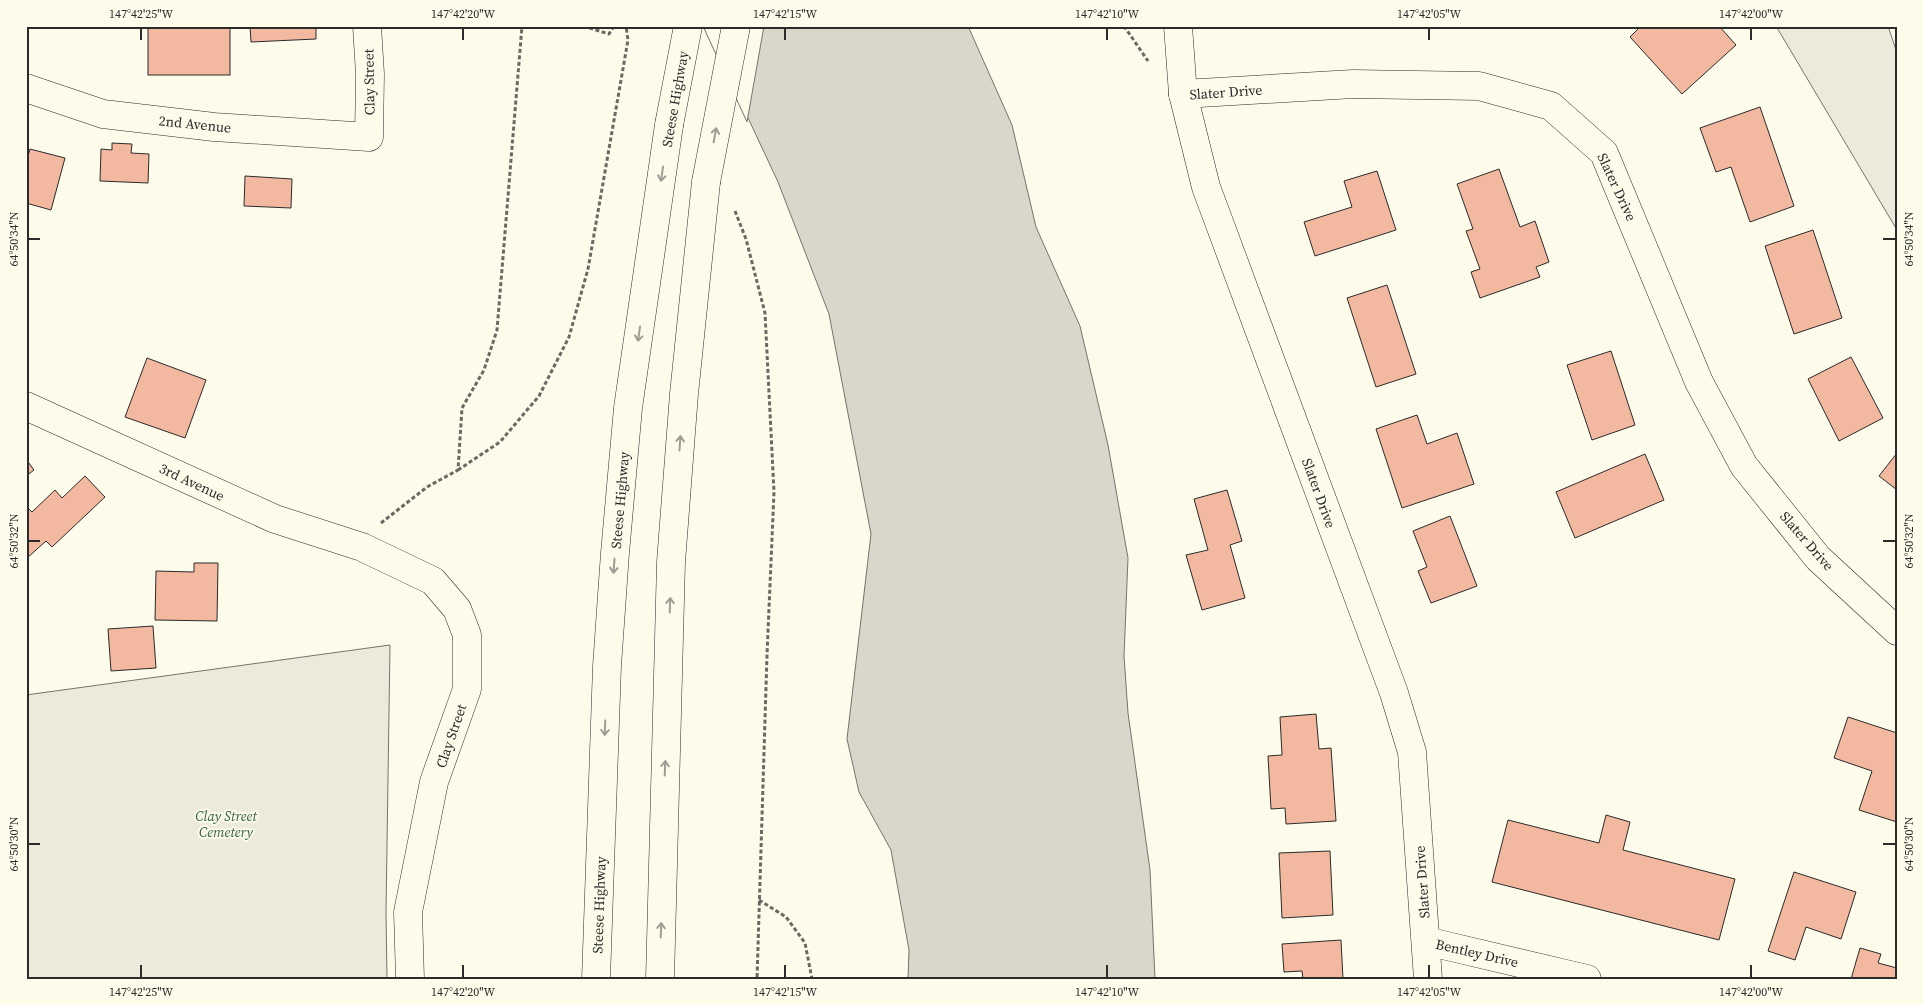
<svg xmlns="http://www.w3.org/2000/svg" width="1923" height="1005" font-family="'Source Serif 4',serif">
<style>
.green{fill:#ecebdb;stroke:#74746e}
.water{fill:#d8d7c9;stroke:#74746e}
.pier{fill:#fdfbea;stroke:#74746e}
.building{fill:#f2b8a0;stroke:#2b2b2b}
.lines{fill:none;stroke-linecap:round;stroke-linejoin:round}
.minor-casing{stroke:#2b2b2b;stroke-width:29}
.highway-casing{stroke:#2b2b2b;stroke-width:29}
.path{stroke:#6a6964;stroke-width:3;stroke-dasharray:4 2.5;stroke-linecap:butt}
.minor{stroke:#fdfbea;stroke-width:28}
.highway{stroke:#fdfbea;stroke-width:28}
.highway-bridge-casing{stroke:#2b2b2b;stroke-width:29;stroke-linecap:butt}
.highway-bridge{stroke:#fdfbea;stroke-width:28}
.oneway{stroke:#9e9d94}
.ticks{fill:none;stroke:#2b2b2b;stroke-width:2}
.labels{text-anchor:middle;stroke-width:4;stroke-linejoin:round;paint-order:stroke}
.street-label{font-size:14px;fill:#2b2b2b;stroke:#fdfbea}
.park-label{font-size:14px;font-style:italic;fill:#34623c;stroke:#fdfbea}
.neatline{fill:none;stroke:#2b2b2b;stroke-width:2}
.ticks-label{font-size:12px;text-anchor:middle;fill:#2b2b2b}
</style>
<rect width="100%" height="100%" fill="#fdfbea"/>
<!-- green -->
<g class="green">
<path d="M1776,26H1888L1897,53V230Z"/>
<path d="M390,645L386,913L387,979H26V695Z"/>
</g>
<!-- water -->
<path class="water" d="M705,26H968L1012,125L1036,227L1080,326L1108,445L1128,558L1124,656L1128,713L1150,870L1155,979H908L909,950L891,850L859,792L847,739L871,534L829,314L778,182Z"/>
<!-- pier -->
<path class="pier" d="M703,26H764L747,122Z"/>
<!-- building -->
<g class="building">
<rect x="148" y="26" width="82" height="49"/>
<path d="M241,26H316V39L251,42L250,27Z"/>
<path d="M1641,26H1679L1681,29L1684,26H1719L1736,45L1682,94L1630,37Z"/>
<path d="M1760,107L1794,206L1750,222L1731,167L1716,172L1700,128Z"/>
<path d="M112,143L132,144L131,153L149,154L148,183L100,181L101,149L112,150Z"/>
<path d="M30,149L65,158L51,210L26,203V163Z"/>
<path d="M1499,169L1520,227L1535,221L1549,262L1536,267L1540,277L1480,298L1471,272L1480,269L1466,231L1473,229L1457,184Z"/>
<path d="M1377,171L1396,230L1315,256L1304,222L1352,207L1344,181Z"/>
<path d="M245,176L292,179L291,208L244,206Z"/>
<path d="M1813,230L1842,318L1794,334L1765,246Z"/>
<path d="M1387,285L1416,374L1376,387L1347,298Z"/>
<path d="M1611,351L1635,425L1592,440L1567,365Z"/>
<path d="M1851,357L1883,418L1839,441L1808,379Z"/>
<path d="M147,358L206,380L185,438L125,417Z"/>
<path d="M1417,415L1427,444L1457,433L1474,484L1402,508L1376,429Z"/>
<path d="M1897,453V490L1879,476Z"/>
<path d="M1645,454L1664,500L1575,538L1556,492Z"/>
<path d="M26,459L34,470L26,476Z"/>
<path d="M85,476L105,497L52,547L46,541L26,559V506L32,512L55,490L62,498Z"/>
<path d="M1227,490L1242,541L1230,545L1245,598L1202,610L1186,555L1208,550L1194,499Z"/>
<path d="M1450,516L1477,586L1431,603L1418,571L1427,567L1413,531Z"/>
<path d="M194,563H218L217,621L155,620L156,571L194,572Z"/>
<path d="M153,626L156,668L111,671L108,629Z"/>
<path d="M1316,714L1319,749L1331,748L1336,821L1286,824L1285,808L1271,809L1268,756L1282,755L1280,717Z"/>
<path d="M1848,717L1897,733V822L1859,810L1872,771L1834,758Z"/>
<path d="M1606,815L1630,822L1623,850L1735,879L1719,940L1492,882L1508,820L1599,843Z"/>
<path d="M1330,851L1333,915L1282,918L1279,853Z"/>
<path d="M1794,872L1856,892L1841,939L1806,927L1795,960L1768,951Z"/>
<path d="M1341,940L1343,979H1303L1302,971L1284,972L1282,944Z"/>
<path d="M1860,948L1881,954L1878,963L1897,968V979H1851Z"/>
</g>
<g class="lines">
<defs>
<g id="minor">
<path d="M1178,26L1183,94L1206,187L1394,693L1412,752L1428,979"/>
<path d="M26,88L103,114L214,127L369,137L370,74L367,26"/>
<path d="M1183,94L1353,84L1479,86L1551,106L1604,153L1699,382L1744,466L1818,558L1897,631"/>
<path d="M26,406L275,519L362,547L433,581L457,609L467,635V689L434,782L408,912L410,979"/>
<path d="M1426,941L1587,979"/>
</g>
<g id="highway">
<path d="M596,979L607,666L615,553L628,408L669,125"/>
<path d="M660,979L671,562L684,394L706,182"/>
</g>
</defs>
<!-- minor casing -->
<use href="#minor" class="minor-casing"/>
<!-- highway casing -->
<use href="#highway" class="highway-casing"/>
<!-- path -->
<g class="path">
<path d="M583,26L609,34L614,26"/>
<path d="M1124,26L1148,61"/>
<path d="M735,211L746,239L765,313L774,492L767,655L757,979"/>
<path d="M458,470L500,442L539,396L569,337L588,269L628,40L626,26"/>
<path d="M381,523L427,487L458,470L462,408L484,370L497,330L522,26"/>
<path d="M759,900L786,917L805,943L812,979"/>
</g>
<!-- minor -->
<use href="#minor" class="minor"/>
<!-- highway -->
<use href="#highway" class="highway"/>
<defs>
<g id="highway-bridge">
<path d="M669,125L688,26"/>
<path d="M706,182L736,26"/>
</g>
</defs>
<!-- highway-bridge casing -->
<use href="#highway-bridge" class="highway-bridge-casing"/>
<!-- highway-bridge -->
<use href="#highway-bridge" class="highway-bridge"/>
</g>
<!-- one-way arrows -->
<defs><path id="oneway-shaft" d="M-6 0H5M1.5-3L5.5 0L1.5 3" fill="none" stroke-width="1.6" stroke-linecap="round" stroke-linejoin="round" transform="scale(1.25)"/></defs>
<g class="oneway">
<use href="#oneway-shaft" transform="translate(715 135) rotate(-79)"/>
<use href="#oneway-shaft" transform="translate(662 174) rotate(98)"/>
<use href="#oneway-shaft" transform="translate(639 334) rotate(98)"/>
<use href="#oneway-shaft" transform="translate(680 443) rotate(-86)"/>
<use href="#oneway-shaft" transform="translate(614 566) rotate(94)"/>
<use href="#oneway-shaft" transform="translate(670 605) rotate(-88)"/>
<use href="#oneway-shaft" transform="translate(605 728) rotate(92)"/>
<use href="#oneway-shaft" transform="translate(665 768) rotate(-88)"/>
<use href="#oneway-shaft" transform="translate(661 930) rotate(-88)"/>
</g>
<!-- ticks -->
<path class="ticks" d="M141,28V40M463,28V40M785,28V40M1107,28V40M1429,28V40M1751,28V40M28,239H40M1883,239H1896M28,541H40M1883,541H1896M28,844H40M1883,844H1896M141,965V978M463,965V978M785,965V978M1107,965V978M1429,965V978M1751,965V978"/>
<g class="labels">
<!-- street labels -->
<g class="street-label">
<text transform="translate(369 82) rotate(-91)" y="5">Clay Street</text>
<text transform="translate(1226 92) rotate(-4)" y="5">Slater Drive</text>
<text transform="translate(675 99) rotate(-80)" y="5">Steese Highway</text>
<text transform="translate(195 124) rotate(6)" y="5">2nd Avenue</text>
<text transform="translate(1617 187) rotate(65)" y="5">Slater Drive</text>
<text transform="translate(192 482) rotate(25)" y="5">3rd Avenue</text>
<text transform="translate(1319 493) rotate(70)" y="5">Slater Drive</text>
<text transform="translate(620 500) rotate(-85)" y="5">Steese Highway</text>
<text transform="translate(1807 541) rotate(49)" y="5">Slater Drive</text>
<text transform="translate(451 736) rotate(-71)" y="5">Clay Street</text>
<text transform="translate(1422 882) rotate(-94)" y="5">Slater Drive</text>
<text transform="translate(599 905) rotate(-88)" y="5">Steese Highway</text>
<text transform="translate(1477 953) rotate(13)" y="5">Bentley Drive</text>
</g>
<!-- park labels -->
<g class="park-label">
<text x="226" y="821">Clay Street<tspan x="226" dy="16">Cemetery</tspan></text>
</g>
</g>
<!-- border -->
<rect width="1923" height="1005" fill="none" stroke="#fdfbea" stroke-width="55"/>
<rect x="28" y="28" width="1868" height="950" class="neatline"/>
<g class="ticks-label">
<text x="141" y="18">147°42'25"W</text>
<text x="463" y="18">147°42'20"W</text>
<text x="785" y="18">147°42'15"W</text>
<text x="1107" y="18">147°42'10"W</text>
<text x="1429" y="18">147°42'05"W</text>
<text x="1751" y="18">147°42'00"W</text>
<text transform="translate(14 239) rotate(-90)" y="4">64°50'34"N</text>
<text transform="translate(1909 239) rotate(-90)" y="4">64°50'34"N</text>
<text transform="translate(14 541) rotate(-90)" y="4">64°50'32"N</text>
<text transform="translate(1909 541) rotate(-90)" y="4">64°50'32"N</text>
<text transform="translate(14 844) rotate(-90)" y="4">64°50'30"N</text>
<text transform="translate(1909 844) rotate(-90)" y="4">64°50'30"N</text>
<text x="141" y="996">147°42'25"W</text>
<text x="463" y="996">147°42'20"W</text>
<text x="785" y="996">147°42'15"W</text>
<text x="1107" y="996">147°42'10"W</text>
<text x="1429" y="996">147°42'05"W</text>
<text x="1751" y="996">147°42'00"W</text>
</g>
</svg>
